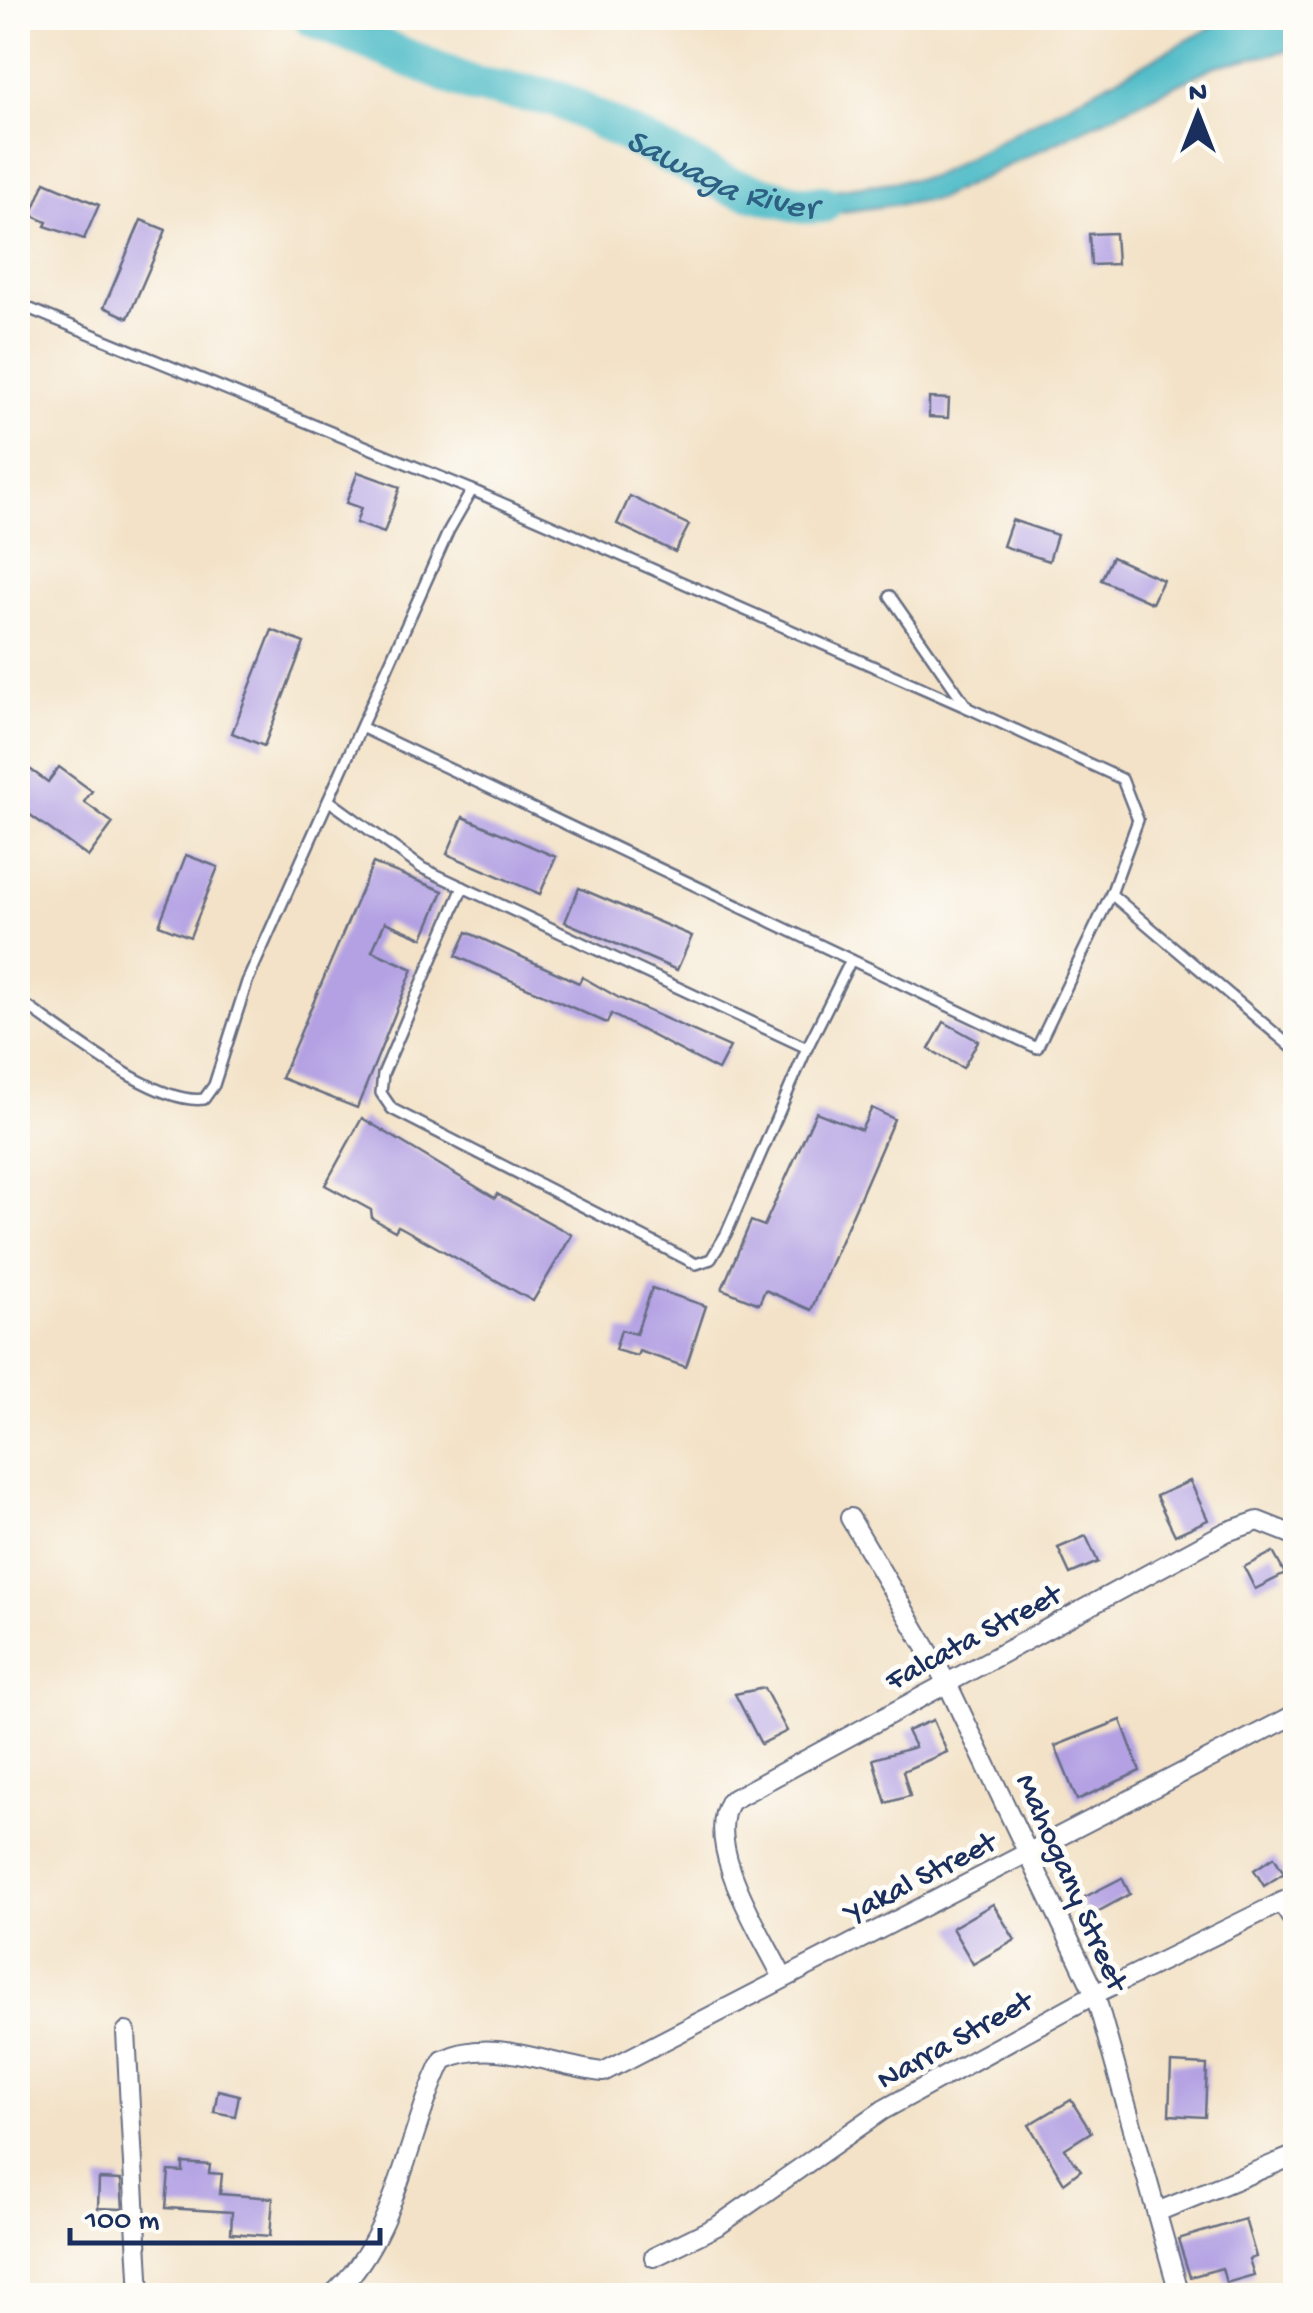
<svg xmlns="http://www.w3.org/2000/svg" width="1313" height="2313" font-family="'Gochi Hand',sans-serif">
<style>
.water{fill:#4fbcc7;stroke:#357692;stroke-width:2.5}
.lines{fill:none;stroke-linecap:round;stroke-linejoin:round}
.river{stroke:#4fbcc7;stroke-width:38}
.building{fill:#b3a1e3}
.service-casing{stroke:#676e83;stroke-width:14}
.minor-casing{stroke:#676e83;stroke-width:22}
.service{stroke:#fff;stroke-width:9}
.minor{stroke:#fff;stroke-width:18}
.labels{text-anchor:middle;stroke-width:10;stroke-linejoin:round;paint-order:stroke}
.street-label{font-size:32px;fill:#1b2f5e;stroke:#fdfcf7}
.water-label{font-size:35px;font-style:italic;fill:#2d6083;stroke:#fdfcf7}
</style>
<rect width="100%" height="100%" fill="#fdfcf7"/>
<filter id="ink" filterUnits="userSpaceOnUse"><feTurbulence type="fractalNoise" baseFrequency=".01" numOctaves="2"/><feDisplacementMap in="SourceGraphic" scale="20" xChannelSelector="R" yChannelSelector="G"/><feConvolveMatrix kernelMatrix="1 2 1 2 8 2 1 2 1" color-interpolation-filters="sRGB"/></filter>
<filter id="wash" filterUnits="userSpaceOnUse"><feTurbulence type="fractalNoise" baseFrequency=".0048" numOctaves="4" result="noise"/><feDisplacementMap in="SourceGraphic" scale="40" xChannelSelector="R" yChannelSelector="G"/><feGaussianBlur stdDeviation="2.25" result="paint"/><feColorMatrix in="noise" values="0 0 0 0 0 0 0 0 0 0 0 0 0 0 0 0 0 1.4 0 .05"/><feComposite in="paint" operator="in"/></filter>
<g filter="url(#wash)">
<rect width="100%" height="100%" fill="#f3e2c7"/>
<!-- water -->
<path class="water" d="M1229,18H1295V49L1215,66L938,199L818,215L772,198L931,177Z"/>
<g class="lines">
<!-- river -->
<path class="river" id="s1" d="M312,18L473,85L556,98L730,186L804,205L823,204"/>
</g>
<g id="blocks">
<!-- building -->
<g class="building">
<path d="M45,182L99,205L84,239L45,226L47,222L31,215Z"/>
<path d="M141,220L166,230L128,318L104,307Z"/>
<path d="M1115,233L1117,264L1091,265L1089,234Z"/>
<path d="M929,398L949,399L948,418L929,417Z"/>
<path d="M358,472L400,487L384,533L356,523L361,508L346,503Z"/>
<path d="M630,496L689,525L675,552L617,524Z"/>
<path d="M1012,520L1057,535L1049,561L1003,546Z"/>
<path d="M1112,557L1163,580L1152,603L1101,580Z"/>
<path d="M272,630L304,643L264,746L232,733Z"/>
<path d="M24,765L48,782L59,767L92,791L84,802L113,823L88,857L18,806V774Z"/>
<path d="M463,817L556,857L540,894L447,854Z"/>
<path d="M186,855L218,867L190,937L159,925Z"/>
<path d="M373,863L443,891L423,938L385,922L372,951L413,969L357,1108L281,1078Z"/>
<path d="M579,888L692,936L677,970L565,922Z"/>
<path d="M467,932L579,983L582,977L619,998L730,1047L718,1070L611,1014L607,1023L456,956Z"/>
<path d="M944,1022L978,1041L963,1068L929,1049Z"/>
<path d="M872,1108L894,1119L811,1310L765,1290L759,1304L722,1289L751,1221L764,1226L816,1112L861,1130Z"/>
<path d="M362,1118L495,1198L497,1194L572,1235L533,1301L404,1229L398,1226L395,1231L372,1218L371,1210L325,1185Z"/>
<path d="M652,1288L706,1306L686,1367L639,1351L637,1356L615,1350L621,1330L636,1334Z"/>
<path d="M1190,1481L1208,1520L1175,1535L1156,1496Z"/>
<path d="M1086,1536L1098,1562L1070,1574L1058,1548Z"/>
<path d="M1273,1552L1285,1574L1255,1589L1244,1567Z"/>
<path d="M764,1688L787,1731L761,1744L735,1694Z"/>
<path d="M933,1720L947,1752L903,1771L910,1796L886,1803L873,1759L915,1747L907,1731Z"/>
<path d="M1121,1720L1140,1771L1077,1800L1055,1746Z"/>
<path d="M1274,1857L1284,1873L1264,1886L1254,1870Z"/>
<path d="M1122,1878L1130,1894L1088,1917L1079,1900Z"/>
<path d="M993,1904L1015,1940L973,1964L952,1928Z"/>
<path d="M1171,2063L1207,2065L1205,2117L1169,2115Z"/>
<path d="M218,2090L239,2095L235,2116L214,2112Z"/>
<path d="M1071,2100L1091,2132L1064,2149L1081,2170L1064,2183L1029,2125Z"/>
<path d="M183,2163L210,2165L209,2173L222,2174L220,2194L273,2198L270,2236L231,2233L232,2212L166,2208L169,2171L183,2172Z"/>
<path d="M99,2179L121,2180L123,2209L98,2208Z"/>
<path d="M1245,2219L1256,2257L1249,2259L1254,2275L1226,2283L1222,2268L1190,2277L1178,2239Z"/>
</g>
</g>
</g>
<g filter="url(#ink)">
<use href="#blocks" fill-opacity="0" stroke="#676e83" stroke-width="2.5"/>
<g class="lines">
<defs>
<g id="service">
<path d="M18,304L472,490L449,530L247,982L214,1085L204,1099C154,1106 61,1028 18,1000"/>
<path d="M472,490L968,708"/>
<path d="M363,728L1037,1048L1111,894L1138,820L1122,779L968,708L890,596"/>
<path d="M331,802L422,868L807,1048"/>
<path d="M463,887L383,1074L381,1093L392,1109L696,1264L711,1259L726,1234L807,1048L851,960"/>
<path d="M1111,894L1296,1051"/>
</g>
<g id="minor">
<path d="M850,1518L947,1683L1095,1994L1180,2296"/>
<path d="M1281,1902L1296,1925"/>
<path d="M783,1978C762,1934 703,1846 730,1801L1226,1532L1258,1521L1296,1536"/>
<path d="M126,2032L140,2296"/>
<path d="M1157,2212L1296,2155"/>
<path d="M654,2257L719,2225L883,2110L1095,1994L1296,1895"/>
<path d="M331,2296C398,2237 406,2135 443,2060C494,2035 551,2067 603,2072L1296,1714"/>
</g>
</defs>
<!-- service casing -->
<use href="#service" class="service-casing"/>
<!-- minor casing -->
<use href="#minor" class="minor-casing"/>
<!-- service -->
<use href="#service" class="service"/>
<!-- minor -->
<use href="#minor" class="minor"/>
</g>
</g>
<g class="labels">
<!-- street labels -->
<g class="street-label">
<text transform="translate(972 1635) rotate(-28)" y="11">Falcata Street</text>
<text transform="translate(919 1875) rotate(-27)" y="11">Yakal Street</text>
<text transform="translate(1074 1881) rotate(66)" y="11">Mahogany Street</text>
<text transform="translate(953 2038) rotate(-29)" y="11">Narra Street</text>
</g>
<!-- water labels -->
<g class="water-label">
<text dy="12" stroke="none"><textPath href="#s1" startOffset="442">Sawaga River</textPath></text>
</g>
</g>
<!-- margin -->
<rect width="1313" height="2313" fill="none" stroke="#fdfcf7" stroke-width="60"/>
<!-- north arrow -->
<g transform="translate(1198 115)" stroke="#fdfcf7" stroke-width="8" paint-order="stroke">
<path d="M0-8L18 38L0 25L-18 38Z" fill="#1b2f5e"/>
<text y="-15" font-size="28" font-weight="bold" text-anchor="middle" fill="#1b2f5e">N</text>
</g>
<!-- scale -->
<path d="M70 2228v15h310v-15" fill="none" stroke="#1b2f5e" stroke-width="5"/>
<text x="85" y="2228" font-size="30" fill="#1b2f5e" stroke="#fdfcf7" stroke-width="8" paint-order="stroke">100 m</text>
</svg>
